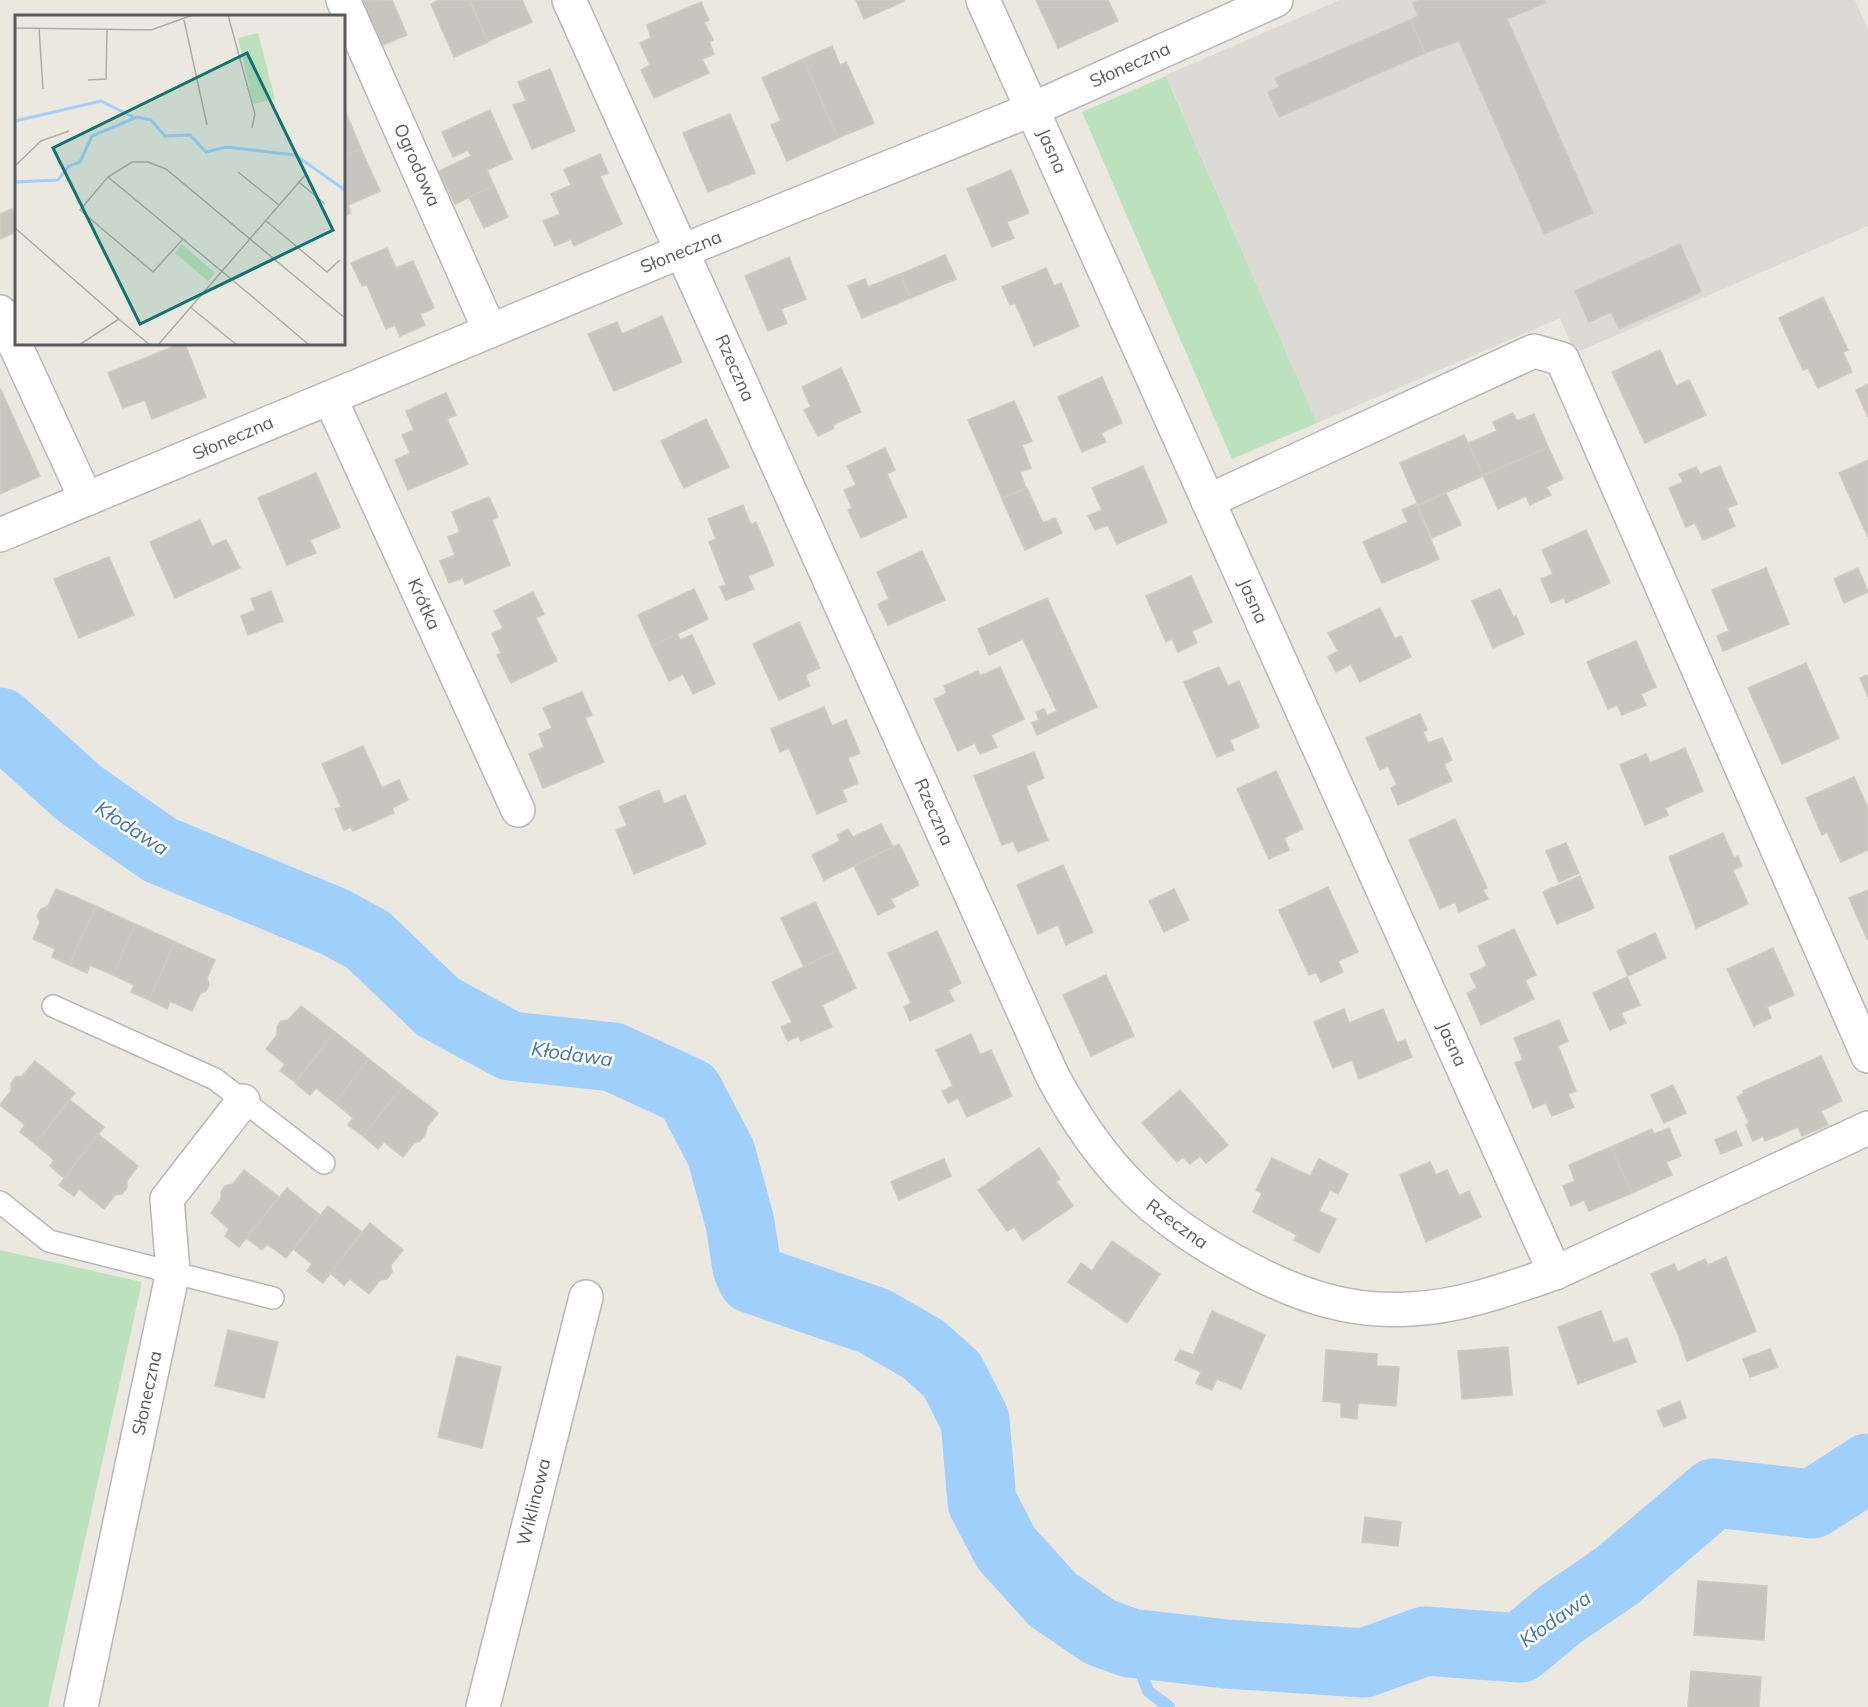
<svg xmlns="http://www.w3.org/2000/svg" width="1868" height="1707" font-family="Mulish,sans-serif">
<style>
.industrial{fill:#dcdad4}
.green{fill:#bce2bd}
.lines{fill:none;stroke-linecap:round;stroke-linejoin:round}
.stream{stroke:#9fd0fb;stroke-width:12}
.river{stroke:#9fd0fb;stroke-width:69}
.building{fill:#c8c5bf;stroke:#cfcabe;stroke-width:1.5}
.lane-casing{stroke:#b5b7bc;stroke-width:24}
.street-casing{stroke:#b5b7bc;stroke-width:36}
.lane{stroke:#fff;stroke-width:21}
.street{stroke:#fff;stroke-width:33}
.labels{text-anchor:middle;stroke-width:5;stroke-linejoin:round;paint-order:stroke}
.street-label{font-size:18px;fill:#585b60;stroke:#fff}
.water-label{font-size:20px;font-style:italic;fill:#4176b3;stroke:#fff}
.inset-river{fill:none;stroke:#9fd0fb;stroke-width:3}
.inset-road{fill:none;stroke:#acaca8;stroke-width:1.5}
.view{fill:#0f766e;fill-opacity:0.15;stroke:#0f766e;stroke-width:3}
.inset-edge{fill:none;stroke:#585b60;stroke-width:3}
</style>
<rect width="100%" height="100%" fill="#ebe8df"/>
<!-- industrial -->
<path class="industrial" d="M1340,0H1855L1868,30V226L1575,353L1560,318L1317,423L1166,75Z"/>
<!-- green -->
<g class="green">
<path d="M1166,76L1317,423L1232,459L1082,112Z"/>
<path d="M0,1250L142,1282L48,1707H0Z"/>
</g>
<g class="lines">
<!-- stream -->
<path class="stream" d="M1130,1643L1148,1691L1169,1707"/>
<!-- river -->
<path class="river" d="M0,722L80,794L160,850L335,922L368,940L438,1007L510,1046L613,1057L689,1092L721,1153L740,1223L747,1268L752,1279L874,1321L923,1349L952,1375L975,1420L982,1502L1006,1548L1053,1600L1100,1632L1130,1643L1226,1654L1364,1663L1425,1641L1520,1648L1561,1614L1618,1575L1714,1493L1812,1504L1868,1468"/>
</g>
<!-- building -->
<g class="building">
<path d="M392,0L407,35L383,45L363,1Z"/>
<path d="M439,0H469L488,42L454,57L431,4Z"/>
<path d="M470,0H522L532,22L488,41Z"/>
<path d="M856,0H904V1L864,19Z"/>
<path d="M1036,0H1108L1118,21L1058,48Z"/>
<path d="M1419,0H1544L1545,3L1507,19L1593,213L1544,234L1459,41L1425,53L1410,20L1418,16L1413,3Z"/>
<path d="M701,2L709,20L704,22L713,40L709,42L714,54L702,59L709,73L654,98L641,70L650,65L640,43L651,38L647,25Z"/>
<path d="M1410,20L1425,53L1279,117L1268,92L1279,87L1275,78Z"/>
<path d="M832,46L840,65L846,62L874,123L838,138L803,59Z"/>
<path d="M803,59L838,138L787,161L771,125L781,121L762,78Z"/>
<path d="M550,69L575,131L532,149L513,105L526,101L518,82Z"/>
<path d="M344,108L361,149L344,156Z"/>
<path d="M490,110L512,159L487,170L494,186L455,204L439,171L471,156L468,150L453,157L442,132Z"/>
<path d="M730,114L755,173L708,192L683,133Z"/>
<path d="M361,149L380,191L348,205L351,213L344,216V156Z"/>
<path d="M600,154L608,173L600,176L622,224L574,246L571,239L555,246L543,221L560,214L551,194L571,185L564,170Z"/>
<path d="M1011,170L1029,213L1007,222L1014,238L992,247L967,189Z"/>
<path d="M494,186L508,217L484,228L469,197Z"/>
<path d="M12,209L14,214L16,213V232L0,239V214Z"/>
<path d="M1680,244L1701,292L1619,329L1611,312L1589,322L1575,291Z"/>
<path d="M387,248L396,268L413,261L434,308L420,314L425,325L400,336L395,325L386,329L367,285L362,286L351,263Z"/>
<path d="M945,255L956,279L911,298L901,274Z"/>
<path d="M789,257L806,299L781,309L787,323L768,331L745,276Z"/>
<path d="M1046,268L1054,286L1061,283L1079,326L1034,346L1015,303L1010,305L1002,287Z"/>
<path d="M900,274L910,298L862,318L848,286L865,279L868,287Z"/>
<path d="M1823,297L1848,350L1843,352L1852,372L1818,388L1808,368L1803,370L1779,318Z"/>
<path d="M662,316L682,362L614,391L588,334L617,322L622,334Z"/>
<path d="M180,344H185L206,397L152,419L145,400L123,408L108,373Z"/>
<path d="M1660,350L1676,386L1689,380L1706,415L1645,443L1612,372Z"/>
<path d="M841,368L861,412L833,425L834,428L818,436L804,410L811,407L802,387Z"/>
<path d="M1102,377L1122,423L1101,433L1106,442L1082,452L1058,397Z"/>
<path d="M1868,384V417L1856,390Z"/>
<path d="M0,388L40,476L0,494Z"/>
<path d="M446,393L456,415L447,419L468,464L408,490L395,460L410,453L402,435L414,430L406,411Z"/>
<path d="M1014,401L1032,441L1022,445L1031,468L1020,472L1026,488L1002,498L968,420Z"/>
<path d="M1513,413L1517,421L1534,414L1548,447L1483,476L1469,443L1497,431L1493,422Z"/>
<path d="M706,419L729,467L684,488L661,441Z"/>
<path d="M1464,435L1483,476L1418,505L1400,463Z"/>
<path d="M1548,447L1563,479L1546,487L1551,495L1530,505L1526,496L1498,509L1483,476Z"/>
<path d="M885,448L895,470L887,474L907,517L861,538L848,510L852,508L844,490L856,485L847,466Z"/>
<path d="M1868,460V537L1839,473Z"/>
<path d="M1143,466L1167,522L1117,544L1108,525L1095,530L1088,516L1102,510L1092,488Z"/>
<path d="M1720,466L1737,504L1727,508L1735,526L1703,540L1695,523L1686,527L1669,488L1683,482L1679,474L1696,467L1700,474Z"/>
<path d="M316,473L340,527L310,540L316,553L287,565L258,498Z"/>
<path d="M1027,488L1043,523L1055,518L1062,533L1025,550L1002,499Z"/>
<path d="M1446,493L1461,525L1432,538L1418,506Z"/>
<path d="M489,497L498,517L492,520L510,565L465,584L463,578L449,583L440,561L455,555L448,537L460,532L452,512Z"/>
<path d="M1416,504L1439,559L1382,583L1363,542L1408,522L1402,510Z"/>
<path d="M743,505L751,525L756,522L774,565L748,576L754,589L726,600L720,587L726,585L709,542L716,539L708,519Z"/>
<path d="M200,520L212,546L226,540L240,568L175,598L150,542Z"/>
<path d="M1586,530L1610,583L1566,603L1564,598L1551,603L1541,579L1553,574L1542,550Z"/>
<path d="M922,551L945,600L888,625L878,604L889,599L877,572Z"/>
<path d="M109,557L134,615L79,638L54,579Z"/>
<path d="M1766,568L1789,624L1723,651L1717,636L1729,631L1712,590Z"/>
<path d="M1858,568L1868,592L1844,603L1834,579Z"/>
<path d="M1191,576L1212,622L1192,631L1197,643L1178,652L1172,639L1166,642L1146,596Z"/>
<path d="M694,589L708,619L652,646L638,615Z"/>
<path d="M1500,589L1513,617L1516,616L1524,634L1493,648L1472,601Z"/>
<path d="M271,591L283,621L248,635L241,616L255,610L251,599Z"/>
<path d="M533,592L544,614L536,618L557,661L511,683L497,655L501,653L492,634L503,628L494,611Z"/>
<path d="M1047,598L1097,707L1037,735L1032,723L1039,720L1036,712L1044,709L1047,716L1057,711L1023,639L989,655L978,629Z"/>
<path d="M1380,608L1395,639L1401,636L1411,657L1360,682L1351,664L1336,672L1328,657L1338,651L1328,633Z"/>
<path d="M799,622L820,668L805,675L810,686L779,700L753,644Z"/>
<path d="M677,634L680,640L692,635L715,684L693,694L683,674L669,681L652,646Z"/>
<path d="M1636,641L1656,687L1641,694L1646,705L1622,715L1617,705L1608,709L1587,662Z"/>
<path d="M1806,663L1839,738L1782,764L1748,688Z"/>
<path d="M1000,667L1024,719L991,735L997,747L980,754L975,743L958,751L934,699L947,693L944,686L978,671L980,676Z"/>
<path d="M1219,667L1228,686L1239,681L1259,727L1230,740L1234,750L1217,757L1184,682Z"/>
<path d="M1868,675V697L1860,678Z"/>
<path d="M582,692L592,715L585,718L604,762L543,788L529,754L544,747L539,734L552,728L543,708Z"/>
<path d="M824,707L832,726L846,720L860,753L848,758L858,783L842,790L847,801L817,814L789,748L780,752L771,729Z"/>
<path d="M1420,714L1427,730L1423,732L1428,743L1442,738L1452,760L1444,764L1452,781L1398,805L1391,788L1397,785L1388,766L1380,770L1366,738Z"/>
<path d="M363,746L382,788L399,780L408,800L392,808L394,813L353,831L351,827L344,830L335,809L341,807L322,764Z"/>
<path d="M1685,748L1703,791L1665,808L1668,815L1645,825L1620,765L1646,754L1650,763Z"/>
<path d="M1034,752L1044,778L1026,786L1048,840L1018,852L1013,841L1002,845L974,776Z"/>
<path d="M1276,771L1303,829L1284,838L1289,850L1269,859L1237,789Z"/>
<path d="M1854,777L1868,808V850L1841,862L1827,832L1822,835L1806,798Z"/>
<path d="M659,790L664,804L685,795L706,844L634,874L616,830L627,826L619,807Z"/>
<path d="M1455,819L1487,888L1483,890L1488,899L1459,912L1455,902L1440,909L1409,840Z"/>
<path d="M881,824L893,847L824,880L812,855L840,841L837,835L848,829L853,837Z"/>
<path d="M1723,833L1734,858L1738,856L1742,866L1733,870L1748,904L1696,928L1669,857Z"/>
<path d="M1566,843L1579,873L1559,882L1546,851Z"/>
<path d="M899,844L919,885L891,899L895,907L878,915L854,866Z"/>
<path d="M1063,865L1093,932L1066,945L1058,925L1038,934L1017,885Z"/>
<path d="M1580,876L1594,908L1557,924L1543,892Z"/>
<path d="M1328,887L1358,952L1338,961L1343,972L1321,982L1316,972L1309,975L1279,910Z"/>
<path d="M56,889L96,906L69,965L52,957L55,949L33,939L40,922L37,916L41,909L48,906Z"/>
<path d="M1174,889L1189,920L1164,932L1149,901Z"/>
<path d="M1868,890V938L1867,939L1849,898Z"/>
<path d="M815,902L838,950L804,967L781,918Z"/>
<path d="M96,906L135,924L113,975L90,965L87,973L69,965Z"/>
<path d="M135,924L175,942L149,1000L131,992L134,985L113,975Z"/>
<path d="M1514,929L1536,975L1525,980L1534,999L1481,1025L1467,993L1477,988L1470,974L1487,966L1478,946Z"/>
<path d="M937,931L961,983L948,990L954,1001L910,1021L904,1007L911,1003L888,953Z"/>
<path d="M1655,933L1666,958L1628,976L1617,951Z"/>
<path d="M175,942L215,960L207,978L209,985L206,991L200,994L192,1011L170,1001L167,1009L149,1000Z"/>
<path d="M1773,948L1794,995L1767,1007L1771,1018L1754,1026L1727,969Z"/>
<path d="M838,950L856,988L822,1005L832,1027L801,1041L798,1036L788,1041L781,1027L792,1022L772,982Z"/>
<path d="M1106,975L1134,1036L1091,1056L1063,995Z"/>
<path d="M1627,977L1640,1005L1621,1013L1626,1023L1610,1030L1593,993Z"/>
<path d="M301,1006L335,1032L295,1082L280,1071L285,1064L266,1049L277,1035V1027L281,1021L288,1020Z"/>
<path d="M1344,1009L1349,1023L1383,1009L1397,1043L1405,1040L1412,1057L1359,1079L1352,1060L1333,1068L1314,1022Z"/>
<path d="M1559,1020L1568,1041L1558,1046L1576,1091L1568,1094L1574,1107L1552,1116L1546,1103L1533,1108L1515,1063L1523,1060L1514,1038Z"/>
<path d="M335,1032L369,1059L335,1103L316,1088L310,1095L295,1083Z"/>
<path d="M971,1034L980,1055L991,1050L1012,1096L967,1117L958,1098L948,1103L942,1091L953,1086L936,1050Z"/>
<path d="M1821,1056L1842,1101L1821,1111L1828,1125L1802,1136L1798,1127L1765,1141L1763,1136L1753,1141L1746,1125L1749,1123L1737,1097L1744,1093L1743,1091Z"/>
<path d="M369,1059L403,1086L363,1136L348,1125L353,1118L335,1103Z"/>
<path d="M35,1061L75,1093L35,1144L20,1132L25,1125L0,1105L11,1091V1084L15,1077L22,1076Z"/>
<path d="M1673,1085L1686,1113L1664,1123L1651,1095Z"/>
<path d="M403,1086L438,1113L427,1127L425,1135L420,1141L414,1143L403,1157L384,1142L378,1149L363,1136Z"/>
<path d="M1180,1090L1228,1145L1206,1163L1200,1156L1190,1164L1183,1157L1177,1162L1142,1123Z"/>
<path d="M70,1100L104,1127L64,1178L50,1166L54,1160L35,1144Z"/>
<path d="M1669,1128L1681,1156L1666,1162L1672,1175L1632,1193L1611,1147L1652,1129L1654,1134Z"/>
<path d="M1736,1131L1742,1145L1721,1154L1715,1140Z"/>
<path d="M98,1134L138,1166L127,1181V1188L122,1194L115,1195L104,1209L79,1189L74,1196L59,1185Z"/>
<path d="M1611,1147L1632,1193L1589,1211L1584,1200L1571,1206L1563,1186L1575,1181L1569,1165Z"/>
<path d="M1039,1148L1060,1179L1056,1181L1073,1206L1023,1240L1014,1227L1007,1231L978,1190Z"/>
<path d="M1272,1158L1310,1176L1319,1159L1348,1174L1338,1194L1330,1190L1319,1211L1336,1219L1319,1253L1294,1240L1297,1235L1253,1212L1262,1193L1256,1190Z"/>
<path d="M944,1159L951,1176L899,1200L891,1182Z"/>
<path d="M1430,1162L1436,1175L1447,1170L1459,1196L1469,1191L1481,1217L1426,1242L1400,1175Z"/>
<path d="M244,1170L279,1197L239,1247L225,1236L229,1229L211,1213L221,1199V1192L225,1186L233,1184Z"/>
<path d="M287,1188L320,1215L286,1258L267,1244L262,1250L246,1238Z"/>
<path d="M328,1206L362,1232L323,1283L307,1271L312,1264L293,1249Z"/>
<path d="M370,1223L403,1250L391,1265L392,1272L387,1279L380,1280L369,1294L350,1279L344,1285L330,1273Z"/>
<path d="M1112,1241L1160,1274L1127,1323L1068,1282L1081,1263L1092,1271Z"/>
<path d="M1726,1257L1756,1331L1687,1361L1678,1334L1651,1274L1674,1264L1678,1272L1705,1259L1708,1265Z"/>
<path d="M1212,1311L1265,1335L1241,1389L1217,1379L1212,1390L1196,1383L1201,1372L1175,1360L1180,1350L1193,1355Z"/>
<path d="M1601,1311L1613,1343L1627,1338L1636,1362L1578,1384L1558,1327Z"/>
<path d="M228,1330L278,1342L264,1398L215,1386Z"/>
<path d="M1508,1347L1512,1395L1462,1399L1458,1351Z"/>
<path d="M1770,1349L1778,1367L1750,1377L1743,1359Z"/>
<path d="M1326,1350L1377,1354V1366L1399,1367L1396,1406L1358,1403L1357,1419L1341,1417V1403L1323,1401Z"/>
<path d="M457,1356L501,1367L482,1448L438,1437Z"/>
<path d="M1680,1401L1686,1418L1664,1427L1657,1411Z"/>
<path d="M1365,1517L1401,1522L1398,1546L1362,1542Z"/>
<path d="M1698,1581L1767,1586L1764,1640L1694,1635Z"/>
<path d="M1691,1671L1761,1677L1759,1707H1688Z"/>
</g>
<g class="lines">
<defs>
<g id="lane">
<path d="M53,1006L215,1079L324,1163"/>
<path d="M0,1202L49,1241L273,1298"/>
</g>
<g id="street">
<path d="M343,0L490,331"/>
<path d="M569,0L1052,1075C1102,1169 1154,1220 1249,1269C1300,1296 1352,1313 1410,1309C1460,1307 1508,1289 1555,1273"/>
<path d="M983,0L1555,1273L1868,1128"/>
<path d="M0,312L86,499"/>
<path d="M330,398L518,810"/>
<path d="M1208,501L1534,351L1562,359L1868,1056"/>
<path d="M0,535L682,251L1033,109L1276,0"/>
<path d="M81,1707L173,1271L167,1199L243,1101"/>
<path d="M483,1707L586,1297"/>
</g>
</defs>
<!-- lane casing -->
<use href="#lane" class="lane-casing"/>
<!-- street casing -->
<use href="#street" class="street-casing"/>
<!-- lane -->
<use href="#lane" class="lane"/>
<!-- street -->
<use href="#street" class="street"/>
</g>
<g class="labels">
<!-- street labels -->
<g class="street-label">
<text transform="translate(1130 65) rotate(-24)" y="6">Słoneczna</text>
<text transform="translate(1052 151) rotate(66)" y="6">Jasna</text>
<text transform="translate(417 165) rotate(66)" y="6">Ogrodowa</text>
<text transform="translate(681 252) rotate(-22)" y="6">Słoneczna</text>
<text transform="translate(735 368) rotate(66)" y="6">Rzeczna</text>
<text transform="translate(233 438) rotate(-23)" y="6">Słoneczna</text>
<text transform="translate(1253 601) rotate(66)" y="6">Jasna</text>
<text transform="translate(424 604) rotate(66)" y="6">Krótka</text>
<text transform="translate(934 812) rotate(66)" y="6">Rzeczna</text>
<text transform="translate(1452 1044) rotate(66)" y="6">Jasna</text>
<text transform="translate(1177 1224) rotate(36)" y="6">Rzeczna</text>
<text transform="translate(147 1393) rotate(-78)" y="6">Słoneczna</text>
<text transform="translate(534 1502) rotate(-76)" y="6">Wiklinowa</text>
</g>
<!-- water labels -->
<g class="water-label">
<text transform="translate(132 828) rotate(33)" y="7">Kłodawa</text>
<text transform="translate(572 1054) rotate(8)" y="7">Kłodawa</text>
<text transform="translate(1555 1619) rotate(-35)" y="7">Kłodawa</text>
</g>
</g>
<!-- overview -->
<g transform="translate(15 15)">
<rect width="330" height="330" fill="#ebe8df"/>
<path d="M243,18L260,84L238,89L223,23ZM167,229L200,258L193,266L160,238Z" fill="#bce2bd"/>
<path class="inset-river" d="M0,106L86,86L118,102M0,167L43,165L54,151L65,147L77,121L122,102L136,105L150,121L175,120L191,137L212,132L280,140L330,175"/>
<path class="inset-road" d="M213,0L240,99L237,113M169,5L192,110M0,13L136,15L178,0M24,13L28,74M73,65L91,64L92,15M0,151L26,126L54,116M223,157L264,190M93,162L117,147H133L151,154L330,303M284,167L310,189M250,205L312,257L325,245M0,213L104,304M168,224L138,257L65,195L93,162L233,278L294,330M175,292L222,330M100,301L135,330M64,330L104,304M143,330L292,158"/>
<path class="view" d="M232,38L318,215L125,309L38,133Z"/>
<rect width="330" height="330" class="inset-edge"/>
</g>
</svg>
